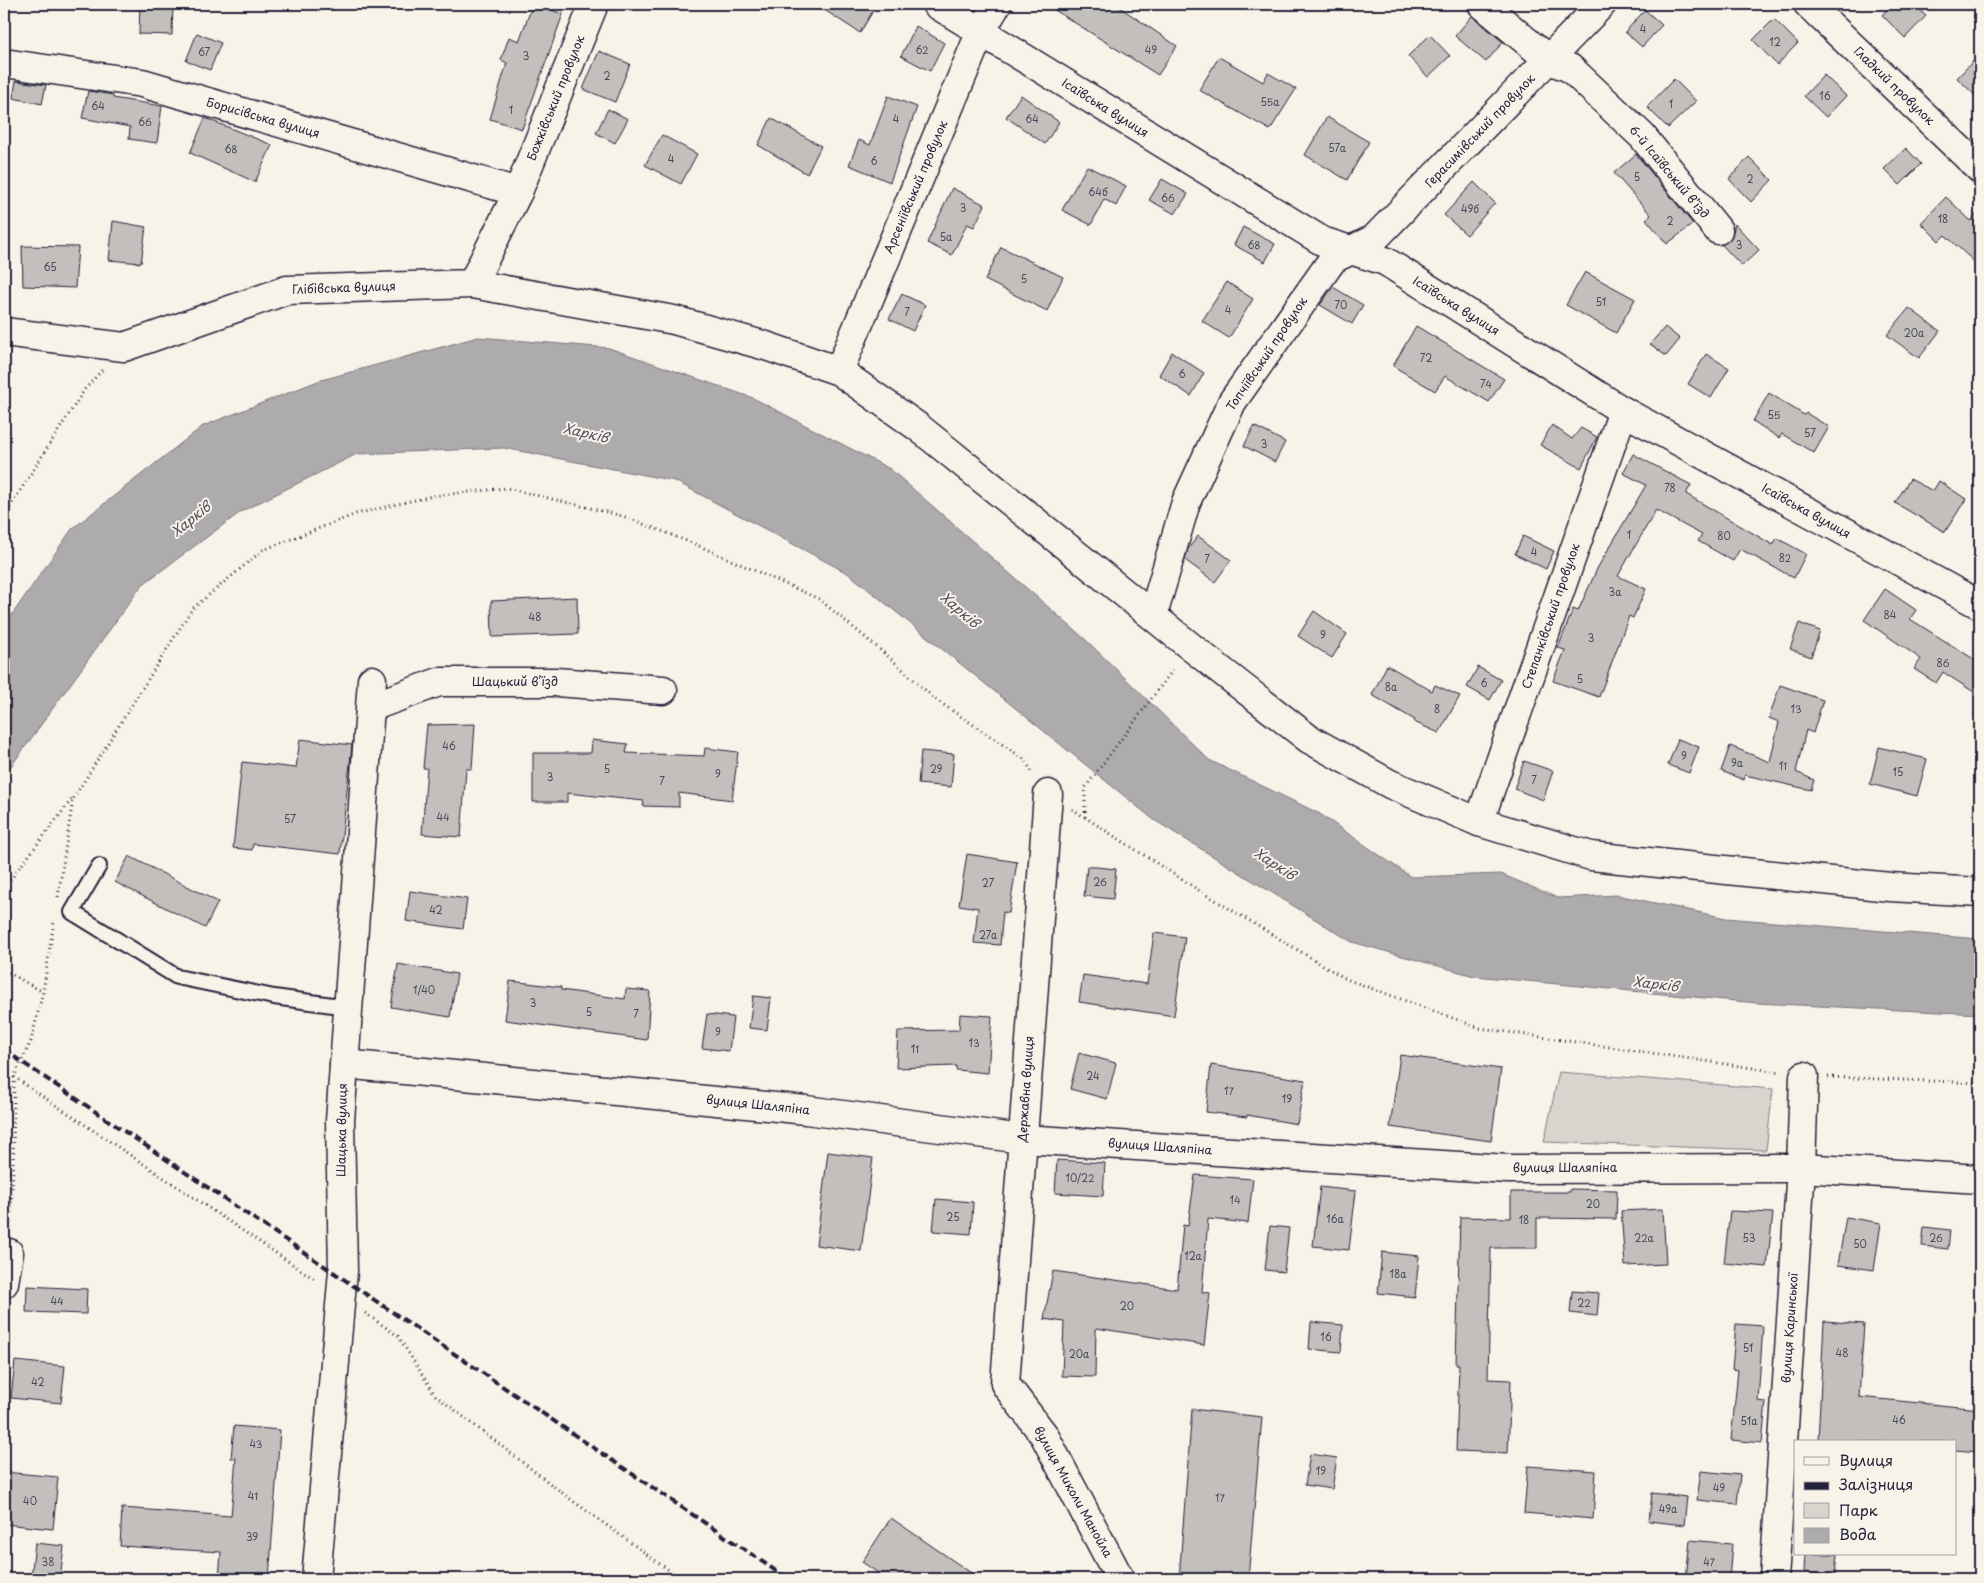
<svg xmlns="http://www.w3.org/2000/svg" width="1984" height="1583" font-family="'Playpen Sans',sans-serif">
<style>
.green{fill:#d8d5cf;stroke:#7d7c85}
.water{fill:#aeabad;stroke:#76747f}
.building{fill:#c2bfbd;stroke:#22223b}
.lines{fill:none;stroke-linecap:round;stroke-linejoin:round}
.lane-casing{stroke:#22223b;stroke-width:18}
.street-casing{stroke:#22223b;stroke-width:31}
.path{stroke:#22223b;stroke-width:3;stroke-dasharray:1 4;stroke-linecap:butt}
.lane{stroke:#f7f3e8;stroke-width:14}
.street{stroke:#f7f3e8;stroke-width:28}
.rail{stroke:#22223b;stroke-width:4;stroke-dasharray:8 4;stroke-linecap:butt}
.labels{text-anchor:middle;stroke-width:4;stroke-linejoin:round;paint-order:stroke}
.number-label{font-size:10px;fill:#4a495c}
.street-label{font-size:12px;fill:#22223b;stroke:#f7f3e8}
.water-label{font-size:14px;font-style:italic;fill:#535263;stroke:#f7f3e8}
</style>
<rect width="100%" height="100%" fill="#f7f3e8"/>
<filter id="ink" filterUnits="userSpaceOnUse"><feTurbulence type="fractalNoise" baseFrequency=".02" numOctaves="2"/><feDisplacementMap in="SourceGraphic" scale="10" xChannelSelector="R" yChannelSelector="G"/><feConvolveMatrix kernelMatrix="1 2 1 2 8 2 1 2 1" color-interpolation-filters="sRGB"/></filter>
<g filter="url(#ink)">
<!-- green -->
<path class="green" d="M1559,1072L1773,1089L1766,1150L1544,1142Z"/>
<!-- water -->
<path class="water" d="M478,337L609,348L753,398L890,469L1086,640L1209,760L1320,814L1411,877L1501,874L1558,898L1617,895L1726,918L1980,939V1014L1757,1003L1474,976L1352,942L1154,820L849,574L675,481L504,448L357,454L242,511L142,585L4,776V626L72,529L203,426L318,381Z"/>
<!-- building -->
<g class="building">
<path d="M140,4L173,5L172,35L139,34Z"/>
<path d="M533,4L563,14L522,129L490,119L507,63L501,60L509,37L519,41Z"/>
<path d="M815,4H877L860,33Z"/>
<path d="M1045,4H1115L1177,46L1158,75Z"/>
<path d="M1892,4H1914L1926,16L1905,38L1882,15Z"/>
<path d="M1645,10L1662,25L1642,47L1625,32Z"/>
<path d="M1472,16L1503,42L1486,62L1455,36Z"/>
<path d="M1774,19L1798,43L1777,65L1753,40Z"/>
<path d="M916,26L944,43L930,71L901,56Z"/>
<path d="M197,33L221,43L210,70L186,61Z"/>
<path d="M1430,35L1450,56L1428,77L1408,56Z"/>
<path d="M599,51L630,64L615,102L583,89Z"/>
<path d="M1980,54V100L1957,78Z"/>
<path d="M1219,57L1263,82L1268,73L1296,89L1270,130L1199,90Z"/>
<path d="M1824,75L1846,96L1826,117L1804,96Z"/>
<path d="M1674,79L1696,101L1668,128L1647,107Z"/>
<path d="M16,81L46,85L42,104L13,98Z"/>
<path d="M88,91L113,95V98L162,106L157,143L129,139L130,127L82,118Z"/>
<path d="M1021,95L1059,122L1045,144L1006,117Z"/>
<path d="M888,96L917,107L890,182L849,165L859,140L870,145Z"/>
<path d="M608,109L628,119L615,143L596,133Z"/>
<path d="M1327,117L1369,142L1347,180L1305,155Z"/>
<path d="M205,118L272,145L255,182L190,153Z"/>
<path d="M771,118L821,146L807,174L758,145Z"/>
<path d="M662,135L697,154L681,184L645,165Z"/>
<path d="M1906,148L1921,164L1900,185L1884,169Z"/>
<path d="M1636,154L1693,224L1667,244L1646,219L1651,215L1614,173Z"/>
<path d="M1749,157L1772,180L1751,202L1729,179Z"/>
<path d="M1087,166L1126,186L1116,206L1104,199L1091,225L1062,210Z"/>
<path d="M1162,179L1188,194L1175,214L1149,200Z"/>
<path d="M1474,182L1495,203L1467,235L1444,215Z"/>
<path d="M952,188L985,205L974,227L967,224L952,255L927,243Z"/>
<path d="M1946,197L1971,221L1980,210V267L1945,235L1939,241L1921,223Z"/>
<path d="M113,221L146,227L141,263L109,260Z"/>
<path d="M1735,224L1759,250L1742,266L1722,245L1732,236Z"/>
<path d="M1243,227L1275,244L1265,262L1234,245Z"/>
<path d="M22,246L78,247L75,288L23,286Z"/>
<path d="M1001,247L1063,277L1047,311L985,280Z"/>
<path d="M1585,272L1635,299L1616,333L1566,305Z"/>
<path d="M1227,282L1253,299L1229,338L1202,321Z"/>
<path d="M1333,287L1363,305L1352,324L1320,305Z"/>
<path d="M902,294L925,305L913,331L889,319Z"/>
<path d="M1909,308L1940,331L1919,358L1887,335Z"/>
<path d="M1416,326L1504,379L1489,402L1445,376L1435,391L1393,366Z"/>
<path d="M1665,327L1680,339L1666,356L1650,344Z"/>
<path d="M1172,352L1204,373L1191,396L1159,375Z"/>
<path d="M1706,354L1729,368L1711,398L1688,384Z"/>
<path d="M1769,393L1804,415L1806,413L1829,427L1814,453L1782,434L1779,438L1753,421Z"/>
<path d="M1552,425L1572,439L1581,428L1597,437L1581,468L1540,445Z"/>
<path d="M1254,426L1285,442L1275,462L1244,446Z"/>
<path d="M1633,454L1691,485L1686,494L1773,545L1777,538L1806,554L1794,578L1740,549L1733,561L1698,541L1702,535L1656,510L1618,576L1646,589L1633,618L1629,616L1599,697L1553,681L1565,650L1558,648L1573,609L1578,611L1598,567L1646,485L1623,473Z"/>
<path d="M1910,479L1933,491L1939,481L1966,499L1945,532L1895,503Z"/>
<path d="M1198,536L1231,560L1215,582L1185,560L1188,549Z"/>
<path d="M1523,536L1554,551L1546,569L1515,554Z"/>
<path d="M1885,589L1916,610L1910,619L1980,663V696L1943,672L1936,683L1914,669L1921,659L1864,620Z"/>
<path d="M577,597L578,634L492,637L491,601Z"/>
<path d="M1314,611L1347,634L1332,658L1298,636Z"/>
<path d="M1799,623L1820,631L1811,657L1790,649Z"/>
<path d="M1387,665L1432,691L1435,685L1460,696L1439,733L1414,722L1415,720L1372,695Z"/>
<path d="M1478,667L1501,680L1490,700L1467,687Z"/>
<path d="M1780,685L1823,700L1813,733L1806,730L1796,772L1814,780L1811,790L1745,775L1744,780L1721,771L1730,746L1770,762L1779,722L1769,718Z"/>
<path d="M475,724L472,769H466L461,837L422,834L427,768H423L427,725Z"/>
<path d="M300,739L352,745L340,854L253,844L252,850L233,848L242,762L296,768Z"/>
<path d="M1678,739L1699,747L1689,773L1668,765Z"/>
<path d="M592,740L628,744L626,753L704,756L705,748L738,752L732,800L679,793V807L643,806L644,801L567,793V802H533V753H591Z"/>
<path d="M1879,747L1927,759L1917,796L1870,784Z"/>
<path d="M921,751L954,754L951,787L918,784Z"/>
<path d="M1524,761L1553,771L1543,800L1514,789Z"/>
<path d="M967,854L1017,862L1009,913L1003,912L1000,945L974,943L978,908L959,905Z"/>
<path d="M129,856L218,902L205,928L115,882Z"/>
<path d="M1087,866L1116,869L1113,899L1084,896Z"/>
<path d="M410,891L467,899L463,929L406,921Z"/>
<path d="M1154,933L1185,937L1174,1016L1079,1002L1083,975L1147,984Z"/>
<path d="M398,964L457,974L450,1017L391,1007Z"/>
<path d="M510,981L561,987V990L625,999L626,989L650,991L647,1040L505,1020Z"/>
<path d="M753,996L771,998L767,1030L749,1028Z"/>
<path d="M707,1014L733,1017L729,1051L702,1048Z"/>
<path d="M960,1014L992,1016L988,1073L956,1070V1066L896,1068L898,1031L959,1030Z"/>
<path d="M1079,1053L1116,1063L1107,1099L1070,1089Z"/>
<path d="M1400,1055L1501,1069L1491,1141L1390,1127Z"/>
<path d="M1211,1065L1305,1080L1297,1124L1247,1115V1117L1206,1112Z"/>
<path d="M828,1152L873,1158L861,1251L816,1245Z"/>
<path d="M1057,1160L1105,1163L1103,1196L1055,1193Z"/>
<path d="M1195,1175L1253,1179L1248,1223L1208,1219L1202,1292L1210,1293L1204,1345L1096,1328L1095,1377L1062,1376L1064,1322L1044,1319L1053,1271L1177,1289L1183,1225L1188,1226Z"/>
<path d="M1320,1187L1356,1191L1349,1250L1313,1246Z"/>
<path d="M1570,1189L1617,1190L1616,1219L1537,1218V1248H1491L1488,1379L1511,1380L1508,1453L1456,1451L1459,1365H1456L1460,1217L1511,1218V1192H1570Z"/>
<path d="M936,1199L973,1202L971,1234L933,1231Z"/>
<path d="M1663,1209L1666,1264L1625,1266L1621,1211Z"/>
<path d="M1730,1211L1773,1213L1767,1267L1724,1263Z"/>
<path d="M1846,1217L1881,1223L1874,1270L1838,1265Z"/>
<path d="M1270,1226L1289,1228L1284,1272L1265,1270Z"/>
<path d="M1924,1227L1950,1230L1948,1249L1922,1246Z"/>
<path d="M1382,1252L1419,1256L1415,1297L1378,1293Z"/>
<path d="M27,1286L87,1289L86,1314L26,1312Z"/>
<path d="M1572,1291L1599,1293L1597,1316L1570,1313Z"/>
<path d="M1824,1321L1864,1324L1859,1397L1980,1409L1979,1452L1955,1450V1442H1818Z"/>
<path d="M1311,1322L1343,1325L1341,1352L1309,1349Z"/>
<path d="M1736,1324L1763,1326L1758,1401L1766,1402L1762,1443L1731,1440L1738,1370L1732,1369Z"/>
<path d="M15,1361L65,1366L61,1403L11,1398Z"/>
<path d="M1192,1409L1262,1417L1248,1579H1179Z"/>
<path d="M234,1426L280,1430L269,1579H219L221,1552L120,1546L122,1508L231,1516L236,1458H231Z"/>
<path d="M1310,1454L1337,1458L1332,1489L1305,1485Z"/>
<path d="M1528,1466L1596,1471L1593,1519L1524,1513Z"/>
<path d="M1701,1471L1740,1475L1737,1504L1697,1500Z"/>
<path d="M4,1472L58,1477L53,1529L4,1524Z"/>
<path d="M1652,1493L1687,1497L1684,1525L1649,1521Z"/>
<path d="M891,1518L980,1579H887L862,1562Z"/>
<path d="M1690,1540L1732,1544L1729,1579H1686Z"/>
<path d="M35,1543L64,1546L60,1579L31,1578Z"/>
<path d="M1805,1554H1837L1835,1575L1804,1572Z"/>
</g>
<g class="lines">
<defs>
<path id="lane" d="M99,866L72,912L177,977L274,997L347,1007"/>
<g id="street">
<path d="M936,4L1322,241L1385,261L1623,411L1980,605"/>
<path d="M1482,4L1549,60L1570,68L1642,136L1718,230"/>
<path d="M1808,4L1980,169"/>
<path d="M4,63L142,83L518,192"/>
<path d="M472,284L674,320L766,346L839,371L918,427L1191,647L1309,739L1390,784L1479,822L1591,856L1890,887L1980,892"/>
<path d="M4,332L124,347L287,290L472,284L518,192L594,4"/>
<path d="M839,371L981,31L997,4"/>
<path d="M1153,615L1186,502L1232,402L1333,259L1374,239L1602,4"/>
<path d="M371,707L439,682H556L663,690"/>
<path d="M1048,794L1005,1384L1044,1435L1120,1579"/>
<path d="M1479,822L1623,411"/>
<path d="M344,1064L806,1110L1022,1139L1508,1169L1801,1168L1980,1179"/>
<path d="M4,1283L9,1253"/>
<path d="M316,1579L343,1271L340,1121L372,680"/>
<path d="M1774,1579L1801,1168L1804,1076"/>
</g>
</defs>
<!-- lane casing -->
<use href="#lane" class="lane-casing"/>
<!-- street casing -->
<use href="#street" class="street-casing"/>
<!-- path -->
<g class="path">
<path d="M4,516L85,389L103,369"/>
<path d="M1072,809L1200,891L1346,979L1480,1028L1780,1072"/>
<path d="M1085,817V788L1175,667"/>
<path d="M4,888L72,799"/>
<path d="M58,897L73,799L192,609L263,550L356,514L432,496L506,488L623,516L697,545L819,599L890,658L935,699L1024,759L1033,773"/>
<path d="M4,970L43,992"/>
<path d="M14,1077L316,1280"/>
<path d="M1828,1077L1980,1083"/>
<path d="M4,1172H13"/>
<path d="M10,1228L13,1172L14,1077L31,1041L43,992L54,921"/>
<path d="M365,1313L398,1336L435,1395L573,1501L681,1579"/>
</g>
<!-- lane -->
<use href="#lane" class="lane"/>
<!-- street -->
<use href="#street" class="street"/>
<!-- rail -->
<path class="rail" d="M4,1050L788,1579"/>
</g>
</g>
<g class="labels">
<!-- number labels -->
<g class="number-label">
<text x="1643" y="33">4</text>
<text x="1775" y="46">12</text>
<text x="922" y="54">62</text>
<text x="1151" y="54">49</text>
<text x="204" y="56">67</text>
<text x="526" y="60">3</text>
<text x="607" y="80">2</text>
<text x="1825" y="100">16</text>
<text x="1270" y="106">55а</text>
<text x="1671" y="108">1</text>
<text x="98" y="110">64</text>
<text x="511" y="114">1</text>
<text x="896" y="123">4</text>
<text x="1032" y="123">64</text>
<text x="145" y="126">66</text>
<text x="1337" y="152">57а</text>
<text x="231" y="153">68</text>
<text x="671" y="163">4</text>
<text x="874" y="165">6</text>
<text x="1637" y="181">5</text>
<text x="1750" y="183">2</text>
<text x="1098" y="196">64б</text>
<text x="1168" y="202">66</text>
<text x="963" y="212">3</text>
<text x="1470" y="213">49б</text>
<text x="1943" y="223">18</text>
<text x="1670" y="225">2</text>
<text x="946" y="241">5а</text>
<text x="1254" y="249">68</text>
<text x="1739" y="249">3</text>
<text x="50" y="271">65</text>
<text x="1024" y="283">5</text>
<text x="1601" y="306">51</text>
<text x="1341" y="309">70</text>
<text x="1228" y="314">4</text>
<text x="907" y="316">7</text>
<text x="1914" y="337">20а</text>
<text x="1426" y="362">72</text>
<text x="1182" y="378">6</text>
<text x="1486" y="388">74</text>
<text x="1774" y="419">55</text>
<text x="1810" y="437">57</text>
<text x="1264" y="448">3</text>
<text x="1670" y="492">78</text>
<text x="1629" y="539">1</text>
<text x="1724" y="540">80</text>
<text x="1534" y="556">4</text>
<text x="1785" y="562">82</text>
<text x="1207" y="563">7</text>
<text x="1615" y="596">3а</text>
<text x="1890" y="619">84</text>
<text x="535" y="621">48</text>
<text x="1323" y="639">9</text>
<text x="1591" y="642">3</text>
<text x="1943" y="667">86</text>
<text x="1580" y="683">5</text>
<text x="1484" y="687">6</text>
<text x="1391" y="691">8а</text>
<text x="1437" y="713">8</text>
<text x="1796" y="713">13</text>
<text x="449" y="750">46</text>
<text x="1684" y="760">9</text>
<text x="1737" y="767">9а</text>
<text x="1783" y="770">11</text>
<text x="607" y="773">5</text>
<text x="936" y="773">29</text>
<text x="1898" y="776">15</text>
<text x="718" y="778">9</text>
<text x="550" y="781">3</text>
<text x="1534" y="784">7</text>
<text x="662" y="785">7</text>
<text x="443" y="821">44</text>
<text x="290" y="823">57</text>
<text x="1100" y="886">26</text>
<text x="988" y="887">27</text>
<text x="436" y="914">42</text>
<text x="988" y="939">27а</text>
<text x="424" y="994">1/40</text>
<text x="533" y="1007">3</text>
<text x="589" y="1016">5</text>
<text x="636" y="1018">7</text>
<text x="718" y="1036">9</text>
<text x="974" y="1047">13</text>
<text x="915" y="1053">11</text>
<text x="1093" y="1080">24</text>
<text x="1229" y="1095">17</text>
<text x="1287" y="1103">19</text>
<text x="1080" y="1182">10/22</text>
<text x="1235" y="1204">14</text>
<text x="1593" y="1208">20</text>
<text x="953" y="1221">25</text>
<text x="1335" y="1223">16а</text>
<text x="1524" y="1224">18</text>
<text x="1644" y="1242">22а</text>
<text x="1749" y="1242">53</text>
<text x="1936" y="1242">26</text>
<text x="1860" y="1248">50</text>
<text x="1193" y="1260">12а</text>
<text x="1398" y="1278">18а</text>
<text x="57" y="1305">44</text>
<text x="1584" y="1307">22</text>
<text x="1127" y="1310">20</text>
<text x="1326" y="1341">16</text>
<text x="1748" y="1352">51</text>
<text x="1842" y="1357">48</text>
<text x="1079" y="1358">20а</text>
<text x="38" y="1386">42</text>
<text x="1899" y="1424">46</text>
<text x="1749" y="1425">51а</text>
<text x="256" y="1448">43</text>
<text x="1321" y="1475">19</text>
<text x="1719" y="1492">49</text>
<text x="253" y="1500">41</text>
<text x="1220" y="1502">17</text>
<text x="30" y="1505">40</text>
<text x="1668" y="1513">49а</text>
<text x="252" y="1541">39</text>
<text x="48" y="1566">38</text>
<text x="1709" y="1566">47</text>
</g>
<!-- street labels -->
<g class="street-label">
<text transform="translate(1894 86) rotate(44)" y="4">Гладкий провулок</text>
<text transform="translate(556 98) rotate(-68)" y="4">Божківський провулок</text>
<text transform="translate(1105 108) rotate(32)" y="4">Ісаївська вулиця</text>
<text transform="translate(263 118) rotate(16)" y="4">Борисівська вулиця</text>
<text transform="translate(1480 131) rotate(-46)" y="4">Герасимівський провулок</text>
<text transform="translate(1669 172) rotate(50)" y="4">6-й Ісаївський в’їзд</text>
<text transform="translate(916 187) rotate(-67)" y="4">Арсеніївський провулок</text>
<text transform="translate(344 288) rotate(-2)" y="4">Глібівська вулиця</text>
<text transform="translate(1456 306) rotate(32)" y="4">Ісаївська вулиця</text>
<text transform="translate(1267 354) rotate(-56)" y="4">Топчіївський провулок</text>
<text transform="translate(1806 511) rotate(29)" y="4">Ісаївська вулиця</text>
<text transform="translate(1551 616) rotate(-71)" y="4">Степанківський провулок</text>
<text x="515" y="686">Шацький в’їзд</text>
<text transform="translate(1026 1089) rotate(-86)" y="4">Державна вулиця</text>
<text transform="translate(758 1105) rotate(6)" y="4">вулиця Шаляпіна</text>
<text transform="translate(342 1130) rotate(-89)" y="4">Шацька вулиця</text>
<text transform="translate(1160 1147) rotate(4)" y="4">вулиця Шаляпіна</text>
<text x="1565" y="1172">вулиця Шаляпіна</text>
<text transform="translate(1790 1328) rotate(-86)" y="4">вулиця Каринської</text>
<text transform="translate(1073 1492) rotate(61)" y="4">вулиця Миколи Манойла</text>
</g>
<!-- water labels -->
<g class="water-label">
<text transform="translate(586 433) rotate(13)" y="5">Харків</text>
<text transform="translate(191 519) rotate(-39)" y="5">Харків</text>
<text transform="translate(960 610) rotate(41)" y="5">Харків</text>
<text transform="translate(1275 864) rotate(34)" y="5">Харків</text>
<text transform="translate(1656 984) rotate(7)" y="5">Харків</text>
</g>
</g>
<!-- margin -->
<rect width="1984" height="1583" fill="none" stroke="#f7f3e8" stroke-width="20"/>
<rect x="10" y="10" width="1964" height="1563" fill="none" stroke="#22223b" stroke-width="2" filter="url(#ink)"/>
<!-- legend -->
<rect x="1794" y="1440" width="162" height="115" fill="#f7f3e8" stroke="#a29fa3"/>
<rect x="1804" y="1457" width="25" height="8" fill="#f7f3e8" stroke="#a29fa3"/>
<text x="1839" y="1466" font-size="15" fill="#22223b">Вулиця</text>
<rect x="1804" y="1482" width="25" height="8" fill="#22223b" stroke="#a29fa3"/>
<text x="1839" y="1490" font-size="15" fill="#22223b">Залізниця</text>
<rect x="1804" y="1503" width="25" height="15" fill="#d8d5cf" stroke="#a29fa3"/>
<text x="1839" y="1516" font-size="15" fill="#22223b">Парк</text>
<rect x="1804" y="1528" width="25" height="15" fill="#aeabad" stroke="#a29fa3"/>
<text x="1839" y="1540" font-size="15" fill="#22223b">Вода</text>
</svg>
